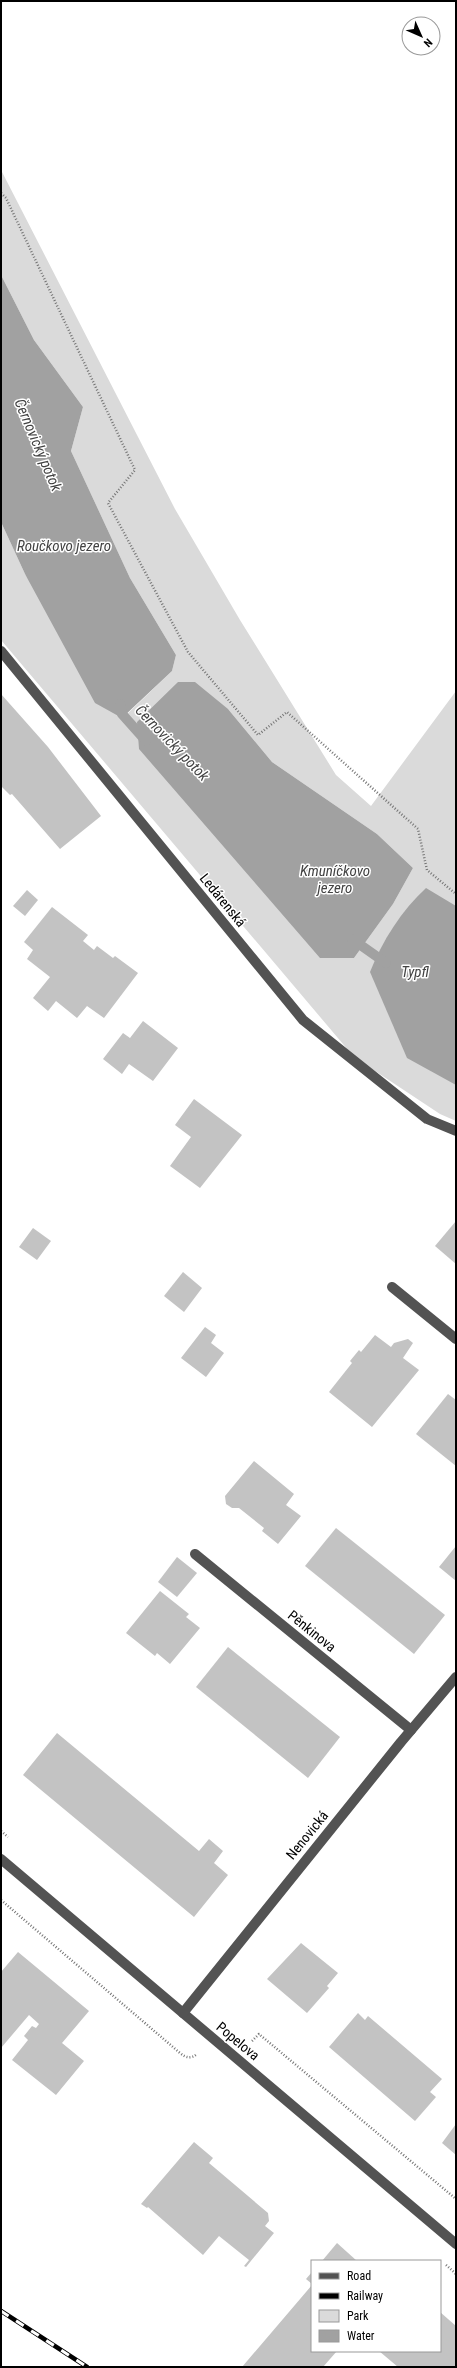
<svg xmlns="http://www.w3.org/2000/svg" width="457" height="2368" font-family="'Roboto Condensed',sans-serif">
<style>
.green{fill:#dadada;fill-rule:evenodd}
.water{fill:#a1a1a1}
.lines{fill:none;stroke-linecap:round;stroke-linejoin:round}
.stream{stroke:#a1a1a1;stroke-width:10}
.building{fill:#c3c3c3}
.path{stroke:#757575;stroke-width:2.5;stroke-dasharray:1 2;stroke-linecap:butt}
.minor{stroke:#535353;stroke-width:10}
.rail-casing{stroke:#000;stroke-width:4.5}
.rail{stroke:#fff;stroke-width:3;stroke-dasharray:9;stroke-linecap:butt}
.labels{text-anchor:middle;stroke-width:3;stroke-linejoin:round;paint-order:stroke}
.street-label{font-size:14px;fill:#000;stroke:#fff}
.water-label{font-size:15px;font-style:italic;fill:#424242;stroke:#fff}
</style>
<rect width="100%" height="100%" fill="#fff"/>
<!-- green -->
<path class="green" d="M1,170L175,509L240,620L336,775L371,806L456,691V1121L440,1114L354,1057L1,640V522L25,574L123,718L172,671L176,655L130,578L71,451L83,407L34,340L1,275ZM228,709L272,762L377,834L413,868L393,904L354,958Z"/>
<!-- water -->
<g class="water">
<path d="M1,275L34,340L83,407L71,451L130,578L176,655L172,671L122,718L95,703L25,574L1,522Z"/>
<path d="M178,682H195L228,709L272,762L377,834L413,868L393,904L354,958H320L139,749L137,722Z"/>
<path d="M426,888L456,906V1085L407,1058L370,972C382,941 402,910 426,888Z"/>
</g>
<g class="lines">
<!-- stream -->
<g class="stream">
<path d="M120,704L122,714L146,741"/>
<path d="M352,939L386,963"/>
</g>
</g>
<!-- building -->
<g class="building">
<path d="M1,694L48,747L101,816L60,849L12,794L10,795L1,786Z"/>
<path d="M27,890L38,900L25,916L13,906Z"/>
<path d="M52,907L88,935L83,941L94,950L97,946L113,958L115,956L138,973L104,1018L87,1006L77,1018L56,1001L48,1011L33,998L50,977L27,959L33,950L24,942Z"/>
<path d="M143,1021L178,1048L153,1081L129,1064L122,1074L103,1059L123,1033L130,1038Z"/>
<path d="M194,1099L242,1135L200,1188L170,1166L191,1137L175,1125Z"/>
<path d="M456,1221V1264L435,1246Z"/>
<path d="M33,1228L51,1241L37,1260L19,1247Z"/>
<path d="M183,1272L202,1288L184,1312L164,1296Z"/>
<path d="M205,1327L216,1335L211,1343L224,1353L206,1377L181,1358Z"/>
<path d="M375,1335L391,1347L394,1343L408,1339L413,1343L403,1358L419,1370L372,1427L329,1392L352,1363L350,1361L359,1350L361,1352Z"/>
<path d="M448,1394L456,1400V1466L416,1434Z"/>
<path d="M254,1461L294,1494L286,1505L301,1516L278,1544L262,1531L264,1528L239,1508H232L226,1504L225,1496Z"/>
<path d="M336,1528L445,1615L414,1654L305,1566Z"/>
<path d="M456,1546V1581L439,1567Z"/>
<path d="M177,1557L197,1573L177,1597L158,1582Z"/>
<path d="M160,1591L189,1614L186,1617L200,1628L170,1664L157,1653L155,1656L126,1633Z"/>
<path d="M228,1647L340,1737L308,1778L196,1687Z"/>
<path d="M57,1733L199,1851L209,1839L223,1851L214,1863L228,1875L194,1917L23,1775Z"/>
<path d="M301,1943L338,1973L327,1986L329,1988L307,2013L267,1979Z"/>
<path d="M18,1952L89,2011L62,2043L84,2061L56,2095L12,2060L28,2040L24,2036L32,2026L36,2028L39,2024L29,2015L1,2048V1972Z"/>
<path d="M358,2013L365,2020L368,2016L442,2079L430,2092L436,2097L415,2121L329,2047Z"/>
<path d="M456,2124V2155L442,2143Z"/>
<path d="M194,2142L213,2158L209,2163L268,2213L269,2221L265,2226L274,2233L246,2267L244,2266L249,2260L219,2236L203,2255L148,2207L147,2208L141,2204Z"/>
<path d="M337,2243L357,2261H322Z"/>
<path d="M312,2272V2284L306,2279Z"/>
<path d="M312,2285V2351H337L323,2367H242Z"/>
<path d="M440,2312L456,2326V2367H398L379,2351H440Z"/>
</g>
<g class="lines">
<!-- path -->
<g class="path">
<path d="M1,193L6,198L135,470L108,503L188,652L258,735L287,712L418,829L427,870L456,894"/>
<path d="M1,1831L8,1837"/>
<path d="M1,1900L180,2053C186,2058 191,2059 197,2054"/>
<path d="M252,2041L259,2034L456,2199"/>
<path d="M446,2265L456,2274"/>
</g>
<!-- minor -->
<g class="minor">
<path d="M1,651L303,1020L427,1119L456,1131"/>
<path d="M392,1287L456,1339"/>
<path d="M195,1554L411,1730"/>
<path d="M1,1859L456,2244"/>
<path d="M183,2013L401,1742L456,1677"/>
</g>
<defs>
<path id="rail" d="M1,2311L87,2367"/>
</defs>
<!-- rail casing -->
<use href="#rail" class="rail-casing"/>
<!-- rail -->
<use href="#rail" class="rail"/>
</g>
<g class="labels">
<!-- street labels -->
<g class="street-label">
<text transform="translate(223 900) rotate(51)" y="5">Ledárenská</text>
<text transform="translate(312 1631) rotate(39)" y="5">Pěnkinova</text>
<text transform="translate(307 1835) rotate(-51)" y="5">Nenovická</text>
<text transform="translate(238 2041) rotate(40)" y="5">Popelova</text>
</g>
<!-- water labels -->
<g class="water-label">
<text transform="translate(38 445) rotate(67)" y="5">Černovický potok</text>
<text x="64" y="551">Roučkovo jezero</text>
<text transform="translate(172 743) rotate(46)" y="5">Černovický potok</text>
<text x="335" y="876">Kmuníčkovo<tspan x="335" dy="17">jezero</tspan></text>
<text x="415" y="977">Typfl</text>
</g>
</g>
<!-- border -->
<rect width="457" height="2368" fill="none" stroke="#000000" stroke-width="4"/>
<!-- legend -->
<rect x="311" y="2260" width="130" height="92" fill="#ffffff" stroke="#999999"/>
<rect x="319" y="2273" width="20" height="6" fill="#535353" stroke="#999999"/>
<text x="347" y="2280" font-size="12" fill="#000000">Road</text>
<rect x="319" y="2293" width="20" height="6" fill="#000000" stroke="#999999"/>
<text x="347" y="2300" font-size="12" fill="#000000">Railway</text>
<rect x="319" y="2310" width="20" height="12" fill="#dadada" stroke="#999999"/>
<text x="347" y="2320" font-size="12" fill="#000000">Park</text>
<rect x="319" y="2330" width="20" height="12" fill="#a1a1a1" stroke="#999999"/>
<text x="347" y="2340" font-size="12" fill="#000000">Water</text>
<!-- north arrow -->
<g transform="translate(421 36) rotate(135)"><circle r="19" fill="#ffffff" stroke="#999999"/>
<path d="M0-3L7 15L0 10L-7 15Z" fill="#000000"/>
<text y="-6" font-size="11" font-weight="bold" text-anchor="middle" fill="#000000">N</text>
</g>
</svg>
